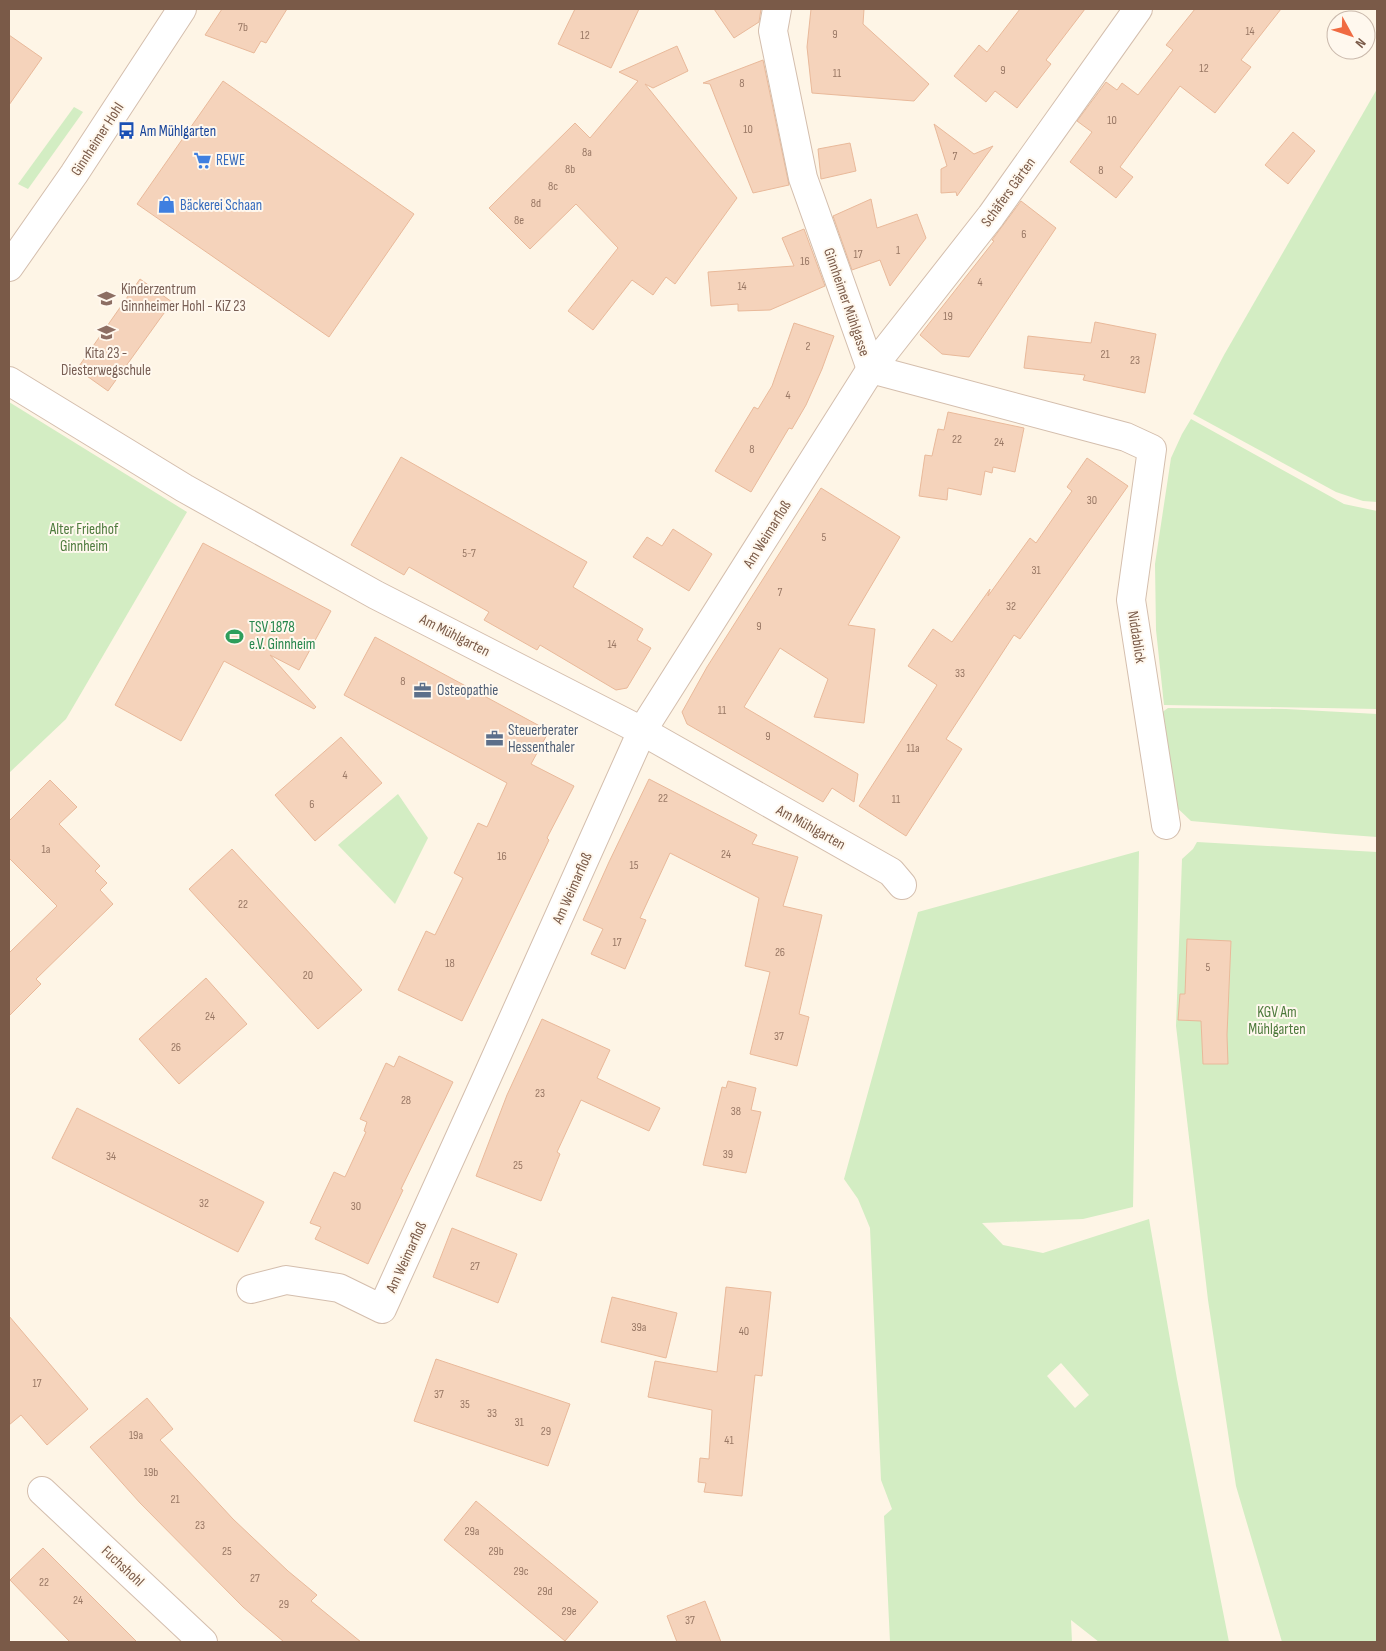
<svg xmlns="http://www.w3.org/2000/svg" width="1386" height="1651" font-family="'Sofia Sans Condensed',sans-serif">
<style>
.green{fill:#d3edc3;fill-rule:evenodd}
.building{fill:#f5d3bb;stroke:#e9b99a}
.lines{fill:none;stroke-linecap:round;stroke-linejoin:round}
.street-casing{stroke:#d4bead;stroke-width:30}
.street{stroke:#fff;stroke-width:28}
.labels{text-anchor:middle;stroke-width:4;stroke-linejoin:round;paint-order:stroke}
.number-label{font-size:12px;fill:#997865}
.transit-label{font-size:15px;fill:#164399;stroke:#fff8ee;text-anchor:start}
.street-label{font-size:15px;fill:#7a5a48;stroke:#fff8ee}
.shop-label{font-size:15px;fill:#366cbe;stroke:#fff8ee;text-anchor:start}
.education-label{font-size:15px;fill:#785e54;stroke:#fff8ee;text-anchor:start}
.park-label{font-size:15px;fill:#4d7a3c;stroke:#fff8ee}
.leisure-label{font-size:15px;fill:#27864d;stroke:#fff8ee;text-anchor:start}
.service-label{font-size:15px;fill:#4e5e75;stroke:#fff8ee;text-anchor:start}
</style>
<rect width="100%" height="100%" fill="#fef5e6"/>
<!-- green -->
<g class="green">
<path d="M1377,89V502L1363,501L1336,492L1193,414L1224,355Z"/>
<path d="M74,107L83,112L28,189L18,184Z"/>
<path d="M9,402L187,512L66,719L9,773Z"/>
<path d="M1191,419L1344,504L1377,511V709L1164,705L1156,630L1155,564L1171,458L1182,434Z"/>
<path d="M1168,708L1286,709L1377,714V837L1336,834L1191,821L1172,803L1161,713Z"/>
<path d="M398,794L428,838L395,904L338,845Z"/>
<path d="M1197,842L1377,852V1642H1282L1236,1486L1208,1300L1176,1026L1182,859L1193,849Z"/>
<path d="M1139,851L1133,1207L1083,1219L982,1223L1003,1245L1043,1253L1149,1219L1177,1379L1229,1642H1099L1071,1620L1072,1642H890L884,1516L892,1509L881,1480L870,1228L858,1199L844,1179L918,912ZM1061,1363L1089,1395L1075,1408L1047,1376Z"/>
</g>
<!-- building -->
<g class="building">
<path d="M222,9H287L266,43L261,41L254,53L205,35Z"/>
<path d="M575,9H639L611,68L558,44Z"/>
<path d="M714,9H761L759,22L734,38Z"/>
<path d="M811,9H864L863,24L929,84L914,101L812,93L807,47Z"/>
<path d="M1020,9H1085L1046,60L1051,64L1017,108L995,91L986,102L954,76L979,45L987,52Z"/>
<path d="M1195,9H1281L1241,60L1251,67L1215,113L1180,86L1120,167L1133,177L1116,198L1070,162L1092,132L1077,121L1106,82L1117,90L1122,83L1138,95L1173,50L1166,45Z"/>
<path d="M9,35L42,58L9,105Z"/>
<path d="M677,46L688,71L653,88L645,84L737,198L675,284L666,277L653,295L632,280L593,330L568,311L618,248L576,204L530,249L489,208L575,123L590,138L638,81L619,72Z"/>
<path d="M763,60L789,185L753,193L710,84L703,83Z"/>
<path d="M223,81L414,214L329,337L137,204Z"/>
<path d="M934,124L974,154L993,146L957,196L956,192L941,193V169L947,166Z"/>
<path d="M1293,132L1315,151L1288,184L1265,165Z"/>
<path d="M850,143L856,171L821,179L818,149Z"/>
<path d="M871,199L877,228L917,214L926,238L890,286L880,260L852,270L833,216Z"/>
<path d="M1021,201L1056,228L969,357L942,354L920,335L994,241L992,240Z"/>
<path d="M804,229L825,286L770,310L738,311V304L711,306L708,272L794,266L782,238Z"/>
<path d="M140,279L172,302L108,391L77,369Z"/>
<path d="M1095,322L1156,334L1145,393L1083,380L1085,375L1024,368L1028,336L1091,343Z"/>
<path d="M794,323L834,336L822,369L806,405L792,429L789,428L751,492L715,471L754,407L758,409L772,386Z"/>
<path d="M948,412L1024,428L1015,472L993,467L992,473L985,471L981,495L948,488L947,500L919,496L925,455L932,456L938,429L944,430Z"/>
<path d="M401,457L587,562L573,587L643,629L637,640L651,648L627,688L616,690L540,645L537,650L484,620L489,612L409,567L404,575L351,545Z"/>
<path d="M1087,458L1128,486L1020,639L1014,635L946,739L962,749L906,836L859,806L937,685L908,666L933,629L952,642L990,589L988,596L1030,538L1036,543L1072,491L1067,487Z"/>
<path d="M821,488L900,537L848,625L875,629L864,723L814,717L828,679L780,648L744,707L858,774L854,802L832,788L823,802L687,724L682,712L707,667Z"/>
<path d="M673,529L712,554L689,591L633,557L647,537L662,546Z"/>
<path d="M203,543L331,611L299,670L270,655L316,707L314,709L224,661L181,741L115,705Z"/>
<path d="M375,637L549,731L531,764L574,786L547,838L549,840L462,1021L398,990L426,931L435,935L463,878L454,873L478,823L487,827L507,783L344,695Z"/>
<path d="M341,737L382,783L315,841L275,795Z"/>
<path d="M649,779L757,835L752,844L798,857L783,906L822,915L799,1014L809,1017L797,1066L750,1054L770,972L745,966L759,898L670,853L640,918L646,920L625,969L591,954L603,929L583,920L609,862Z"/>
<path d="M50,780L77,807L59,824L100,866L95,871L107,883L100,890L113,904L36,979L41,984L9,1016V950L10,952L57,906L9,858V821Z"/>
<path d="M232,849L362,990L318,1029L189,889Z"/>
<path d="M1187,939L1231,941L1227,1035L1228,1064H1203L1201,1021L1178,1020L1180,994H1185Z"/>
<path d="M206,978L247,1024L179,1084L139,1039Z"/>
<path d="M542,1019L610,1050L597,1078L660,1108L649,1131L581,1100L557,1152L560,1154L541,1201L476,1176L507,1095Z"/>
<path d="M399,1056L453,1082L401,1189L403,1190L368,1264L315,1239L321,1227L310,1223L334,1172L345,1177L366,1132L364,1131L367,1122L360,1119L386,1063L394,1067Z"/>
<path d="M728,1081L756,1088L751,1110L761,1112L746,1173L703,1165L722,1087L726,1088Z"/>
<path d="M77,1108L264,1202L238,1252L52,1158Z"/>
<path d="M452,1228L517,1254L498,1303L433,1277Z"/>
<path d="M726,1287L771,1292L762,1376L755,1375L742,1496L704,1492L706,1483L698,1482L700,1458L709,1459L712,1410L648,1397L655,1361L717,1372Z"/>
<path d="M612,1297L677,1313L666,1358L601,1342Z"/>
<path d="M9,1316L88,1409L47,1445L21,1415L9,1425Z"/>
<path d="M436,1359L570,1404L548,1466L414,1421Z"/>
<path d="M147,1398L173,1429L160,1440L233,1519L288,1571L317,1595L311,1601L361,1642H284L243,1607L140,1503L90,1447Z"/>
<path d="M476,1501L598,1602L565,1641L444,1540Z"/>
<path d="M43,1548L137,1642H70L10,1580Z"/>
<path d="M705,1601L721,1642H677L667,1616Z"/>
</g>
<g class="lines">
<defs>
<g id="street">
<path d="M777,9L773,31L803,178L871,369"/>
<path d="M9,267L74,174L182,9"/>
<path d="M871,369L1126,437L1152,449L1131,600L1166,825"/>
<path d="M9,381L184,488L376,595L642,731L891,872L902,885"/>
<path d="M251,1289L286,1280L339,1288L382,1309L483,1086L642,731L871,369L991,216L1138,9"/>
<path d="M42,1491L203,1642"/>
</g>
</defs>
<!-- street casing -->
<use href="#street" class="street-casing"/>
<!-- street -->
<use href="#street" class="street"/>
</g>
<!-- icons -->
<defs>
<symbol id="bus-bare" viewBox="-9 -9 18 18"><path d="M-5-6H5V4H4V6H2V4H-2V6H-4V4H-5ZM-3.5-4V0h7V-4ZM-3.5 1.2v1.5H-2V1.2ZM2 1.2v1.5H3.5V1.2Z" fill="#1a4fb4" stroke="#fff8ee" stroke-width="2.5" paint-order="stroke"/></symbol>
<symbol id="supermarket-bare" viewBox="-9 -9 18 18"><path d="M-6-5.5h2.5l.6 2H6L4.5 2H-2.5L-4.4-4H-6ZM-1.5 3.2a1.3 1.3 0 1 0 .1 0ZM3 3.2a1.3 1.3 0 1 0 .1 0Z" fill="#3f7fe0" stroke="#fff8ee" stroke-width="2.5" paint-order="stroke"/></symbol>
<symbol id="shop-bare" viewBox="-9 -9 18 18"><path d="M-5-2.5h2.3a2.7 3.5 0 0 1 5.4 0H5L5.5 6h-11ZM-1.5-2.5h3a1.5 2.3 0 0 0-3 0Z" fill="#3f7fe0" stroke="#fff8ee" stroke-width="2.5" paint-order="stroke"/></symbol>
<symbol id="school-bare" viewBox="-9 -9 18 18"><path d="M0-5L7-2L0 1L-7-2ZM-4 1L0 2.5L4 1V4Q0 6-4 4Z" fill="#8d6e63" stroke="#fff8ee" stroke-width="2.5" paint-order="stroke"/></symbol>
<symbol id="stadium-bare" viewBox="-9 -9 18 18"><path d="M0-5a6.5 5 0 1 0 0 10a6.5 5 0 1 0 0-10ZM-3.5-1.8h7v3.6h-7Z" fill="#2e9e5b" stroke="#fff8ee" stroke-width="2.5" paint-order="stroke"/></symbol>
<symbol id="office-bare" viewBox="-9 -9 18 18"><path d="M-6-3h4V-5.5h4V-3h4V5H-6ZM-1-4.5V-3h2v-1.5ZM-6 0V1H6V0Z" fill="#5c6f8a" stroke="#fff8ee" stroke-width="2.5" paint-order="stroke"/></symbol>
</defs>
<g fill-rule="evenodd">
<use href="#bus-bare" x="114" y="118" width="25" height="25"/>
<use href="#supermarket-bare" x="190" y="148" width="25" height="25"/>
<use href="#shop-bare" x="154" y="192" width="25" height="25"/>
<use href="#school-bare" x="94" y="286" width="25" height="25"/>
<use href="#school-bare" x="94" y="320" width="25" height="25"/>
<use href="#stadium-bare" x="222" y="624" width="25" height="25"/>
<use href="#office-bare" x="410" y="678" width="25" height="25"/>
<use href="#office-bare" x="482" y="726" width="25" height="25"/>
</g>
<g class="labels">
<!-- number labels -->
<g class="number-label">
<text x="243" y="31">7b</text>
<text x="1250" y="35">14</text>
<text x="835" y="38">9</text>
<text x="585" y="39">12</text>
<text x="1204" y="72">12</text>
<text x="1003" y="74">9</text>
<text x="837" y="77">11</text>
<text x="742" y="87">8</text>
<text x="1112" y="124">10</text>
<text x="748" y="133">10</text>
<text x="587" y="156">8a</text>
<text x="955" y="160">7</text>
<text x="570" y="173">8b</text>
<text x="1101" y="174">8</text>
<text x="553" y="190">8c</text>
<text x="536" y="207">8d</text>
<text x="519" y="224">8e</text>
<text x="1024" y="238">6</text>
<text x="898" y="254">1</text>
<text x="858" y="258">17</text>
<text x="805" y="265">16</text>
<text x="980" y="286">4</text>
<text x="742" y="290">14</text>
<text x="948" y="320">19</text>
<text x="808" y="350">2</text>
<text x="1105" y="358">21</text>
<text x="1135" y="364">23</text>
<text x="788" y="399">4</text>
<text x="957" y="443">22</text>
<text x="999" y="446">24</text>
<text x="752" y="453">8</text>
<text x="1092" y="504">30</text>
<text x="824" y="541">5</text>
<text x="469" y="557">5-7</text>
<text x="1036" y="574">31</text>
<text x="780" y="596">7</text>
<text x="1011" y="610">32</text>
<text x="759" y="630">9</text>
<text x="612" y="648">14</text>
<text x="960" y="677">33</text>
<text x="403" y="685">8</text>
<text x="722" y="714">11</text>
<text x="768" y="740">9</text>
<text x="913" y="752">11a</text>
<text x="345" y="779">4</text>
<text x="663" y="802">22</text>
<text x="896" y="803">11</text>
<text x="312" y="808">6</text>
<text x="46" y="853">1a</text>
<text x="726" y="858">24</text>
<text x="502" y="860">16</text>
<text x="634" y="869">15</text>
<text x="243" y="908">22</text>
<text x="617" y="946">17</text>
<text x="780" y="956">26</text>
<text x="450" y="967">18</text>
<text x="1208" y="971">5</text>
<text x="308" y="979">20</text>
<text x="210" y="1020">24</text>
<text x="779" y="1040">37</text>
<text x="176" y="1051">26</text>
<text x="540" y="1097">23</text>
<text x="406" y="1104">28</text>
<text x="736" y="1115">38</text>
<text x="728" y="1158">39</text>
<text x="111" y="1160">34</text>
<text x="518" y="1169">25</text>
<text x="204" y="1207">32</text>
<text x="356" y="1210">30</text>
<text x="475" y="1270">27</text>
<text x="639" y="1331">39a</text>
<text x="744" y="1335">40</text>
<text x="37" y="1387">17</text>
<text x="439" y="1398">37</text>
<text x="465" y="1408">35</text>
<text x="492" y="1417">33</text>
<text x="519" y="1426">31</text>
<text x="546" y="1435">29</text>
<text x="136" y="1439">19a</text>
<text x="729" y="1444">41</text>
<text x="151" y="1476">19b</text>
<text x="175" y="1503">21</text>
<text x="200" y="1529">23</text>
<text x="472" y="1535">29a</text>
<text x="227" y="1555">25</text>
<text x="496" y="1555">29b</text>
<text x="521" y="1575">29c</text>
<text x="255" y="1582">27</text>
<text x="44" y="1586">22</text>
<text x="545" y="1595">29d</text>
<text x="78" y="1604">24</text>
<text x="284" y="1608">29</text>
<text x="569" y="1615">29e</text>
<text x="690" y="1624">37</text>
</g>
<!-- transit labels -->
<g class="transit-label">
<text x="140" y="136">Am Mühlgarten</text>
</g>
<!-- street labels -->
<g class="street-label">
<text transform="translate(97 139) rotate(-57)" y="5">Ginnheimer Hohl</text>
<text transform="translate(1008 192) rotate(-54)" y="5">Schäfers Gärten</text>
<text transform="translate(847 302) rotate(71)" y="5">Ginnheimer Mühlgasse</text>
<text transform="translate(767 534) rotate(-58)" y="5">Am Weimarfloß</text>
<text transform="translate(455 635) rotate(27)" y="5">Am Mühlgarten</text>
<text transform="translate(1137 637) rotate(81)" y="5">Niddablick</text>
<text transform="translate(811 827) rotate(29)" y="5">Am Mühlgarten</text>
<text transform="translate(572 888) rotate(-66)" y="5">Am Weimarfloß</text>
<text transform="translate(406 1257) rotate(-65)" y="5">Am Weimarfloß</text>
<text transform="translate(123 1566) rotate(43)" y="5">Fuchshohl</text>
</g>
<!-- shop labels -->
<g class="shop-label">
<text x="216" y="165">REWE</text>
<text x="180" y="210">Bäckerei Schaan</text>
</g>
<!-- education labels -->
<g class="education-label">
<text x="121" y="294">Kinderzentrum<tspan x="121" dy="17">Ginnheimer Hohl - KiZ 23</tspan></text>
<text x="106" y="358" text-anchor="middle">Kita 23 -<tspan x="106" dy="17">Diesterwegschule</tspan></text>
</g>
<!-- park labels -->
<g class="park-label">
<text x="84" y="534">Alter Friedhof<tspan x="84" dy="17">Ginnheim</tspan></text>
<text x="1277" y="1017">KGV Am<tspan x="1277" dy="17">Mühlgarten</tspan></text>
</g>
<!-- leisure labels -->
<g class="leisure-label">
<text x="249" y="632">TSV 1878<tspan x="249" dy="17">e.V. Ginnheim</tspan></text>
</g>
<!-- service labels -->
<g class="service-label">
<text x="437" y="695">Osteopathie</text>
<text x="508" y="735">Steuerberater<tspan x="508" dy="17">Hessenthaler</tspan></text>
</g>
</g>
<!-- border -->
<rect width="1386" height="1651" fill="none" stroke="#7a5a48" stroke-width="20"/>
<!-- north arrow -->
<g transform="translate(1351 35) rotate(130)"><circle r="24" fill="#fff8ee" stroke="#cab9ac"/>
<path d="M0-4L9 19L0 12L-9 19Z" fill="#f06b42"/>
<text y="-8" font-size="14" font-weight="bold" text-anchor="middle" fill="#7a5a48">N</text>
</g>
</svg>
